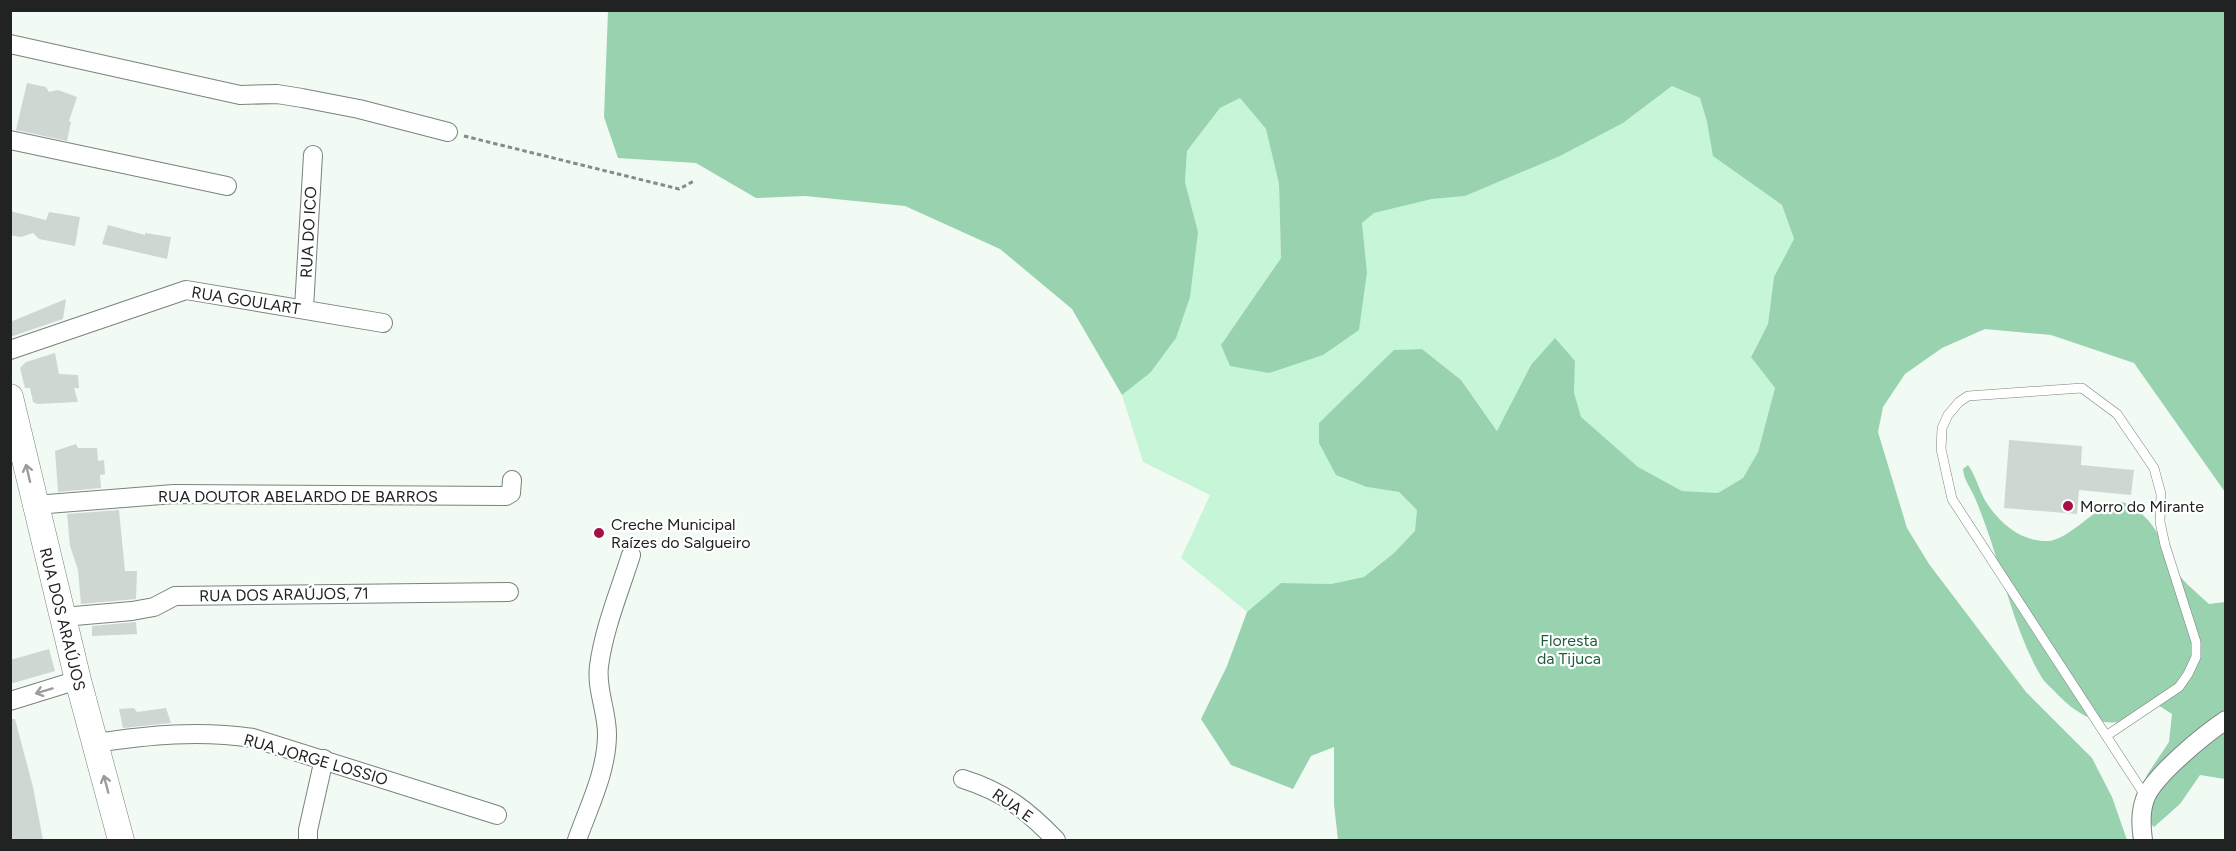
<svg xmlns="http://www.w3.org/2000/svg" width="2236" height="851" font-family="Figtree,sans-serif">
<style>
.green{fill:#c6f5d8}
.forest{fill:#98d2af}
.building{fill:#cfd7d2}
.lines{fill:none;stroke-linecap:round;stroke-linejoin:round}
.lane-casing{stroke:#7b827d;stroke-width:10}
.street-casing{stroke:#7b827d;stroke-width:20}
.secondary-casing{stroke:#7b827d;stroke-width:27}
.path{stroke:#868b87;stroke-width:3;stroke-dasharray:4.5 3;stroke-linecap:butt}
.lane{stroke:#fff;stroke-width:9}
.street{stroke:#fff;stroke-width:18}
.secondary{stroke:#fff;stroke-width:26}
.oneway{stroke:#9b9c9b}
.poi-dot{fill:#a61047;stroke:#fff;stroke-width:2}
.labels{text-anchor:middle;stroke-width:4.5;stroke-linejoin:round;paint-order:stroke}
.street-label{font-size:16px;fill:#202321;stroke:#fff}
.poi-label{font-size:16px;fill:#202321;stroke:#fff;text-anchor:start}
.park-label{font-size:16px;fill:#1b5e3d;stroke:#fff}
</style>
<rect width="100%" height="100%" fill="#f2faf4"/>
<!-- green -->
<path class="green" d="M1672,86L1700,98L1707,122L1714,156L1782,205L1794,240L1774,277L1768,324L1751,356L1775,388L1758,452L1743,478L1718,493L1682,491L1638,467L1580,417L1574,393L1575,361L1531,365L1498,432L1461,380L1422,349L1394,350L1367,487L1399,492L1417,510L1416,531L1394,553L1364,577L1331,584L1281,583L1247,612L1181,558L1210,495L1143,462L1122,395L1150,373L1198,232L1185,182L1187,151L1220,108L1240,98L1266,129L1279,184L1281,258L1221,345L1367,272L1362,223L1374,213L1432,199L1465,196L1560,156L1623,123Z"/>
<!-- forest -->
<g class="forest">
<path d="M608,11H2225V492L2134,363L2051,335L1985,329L1942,348L1905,374L1883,407L1878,432L1907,528L1929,564L2026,692L2092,758L2112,797L2127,840H1338L1334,804V747L1311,756L1293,789L1231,765L1201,719L1227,666L1247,612L1281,583L1331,584L1364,577L1394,553L1415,531L1417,510L1399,492L1367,487L1336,475L1319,443V423L1394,350L1422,349L1461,380L1497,431L1531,365L1555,338L1575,361L1574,393L1581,417L1638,467L1682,491L1718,493L1743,478L1758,452L1775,388L1751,357L1768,324L1774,277L1794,239L1782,205L1713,156L1707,122L1700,98L1672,86L1623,123L1560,156L1465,196L1432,199L1374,213L1362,223L1367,272L1359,330L1323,355L1269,373L1230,366L1221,345L1281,258L1279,184L1266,129L1240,98L1220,108L1187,151L1185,182L1198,232L1190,297L1176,338L1150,373L1122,395L1072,309L1000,249L905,206L805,196L756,198L696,163L618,158L604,117Z"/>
<path d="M1968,465C1976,476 1979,490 1986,502C2000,524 2022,542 2048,541C2073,540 2106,492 2127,504C2146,514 2157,529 2165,548C2167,554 2167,560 2171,565C2181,580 2196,592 2209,604L2225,602V779L2200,775L2180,804L2154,827L2142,815L2138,797L2147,775L2169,742L2172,714L2158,705C2121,732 2089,727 2058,695C2053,689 2046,684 2042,678C2017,636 2006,587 1991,541C1986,527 1981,512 1975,498C1971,488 1964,481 1963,469Z"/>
</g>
<!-- building -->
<g class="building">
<path d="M27,83L46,87L49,92L58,90L77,97L69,121L71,122L67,141L16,130Z"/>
<path d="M10,211L46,220L49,212L80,217L75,246L39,239L33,233L21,237L10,235Z"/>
<path d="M108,225L145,235V233L171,237L167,259L102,244Z"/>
<path d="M66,299L63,319L10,337V322Z"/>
<path d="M55,353L59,374L78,375L79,388H74L78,402L37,404L33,402L30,388H25L20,368L26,362Z"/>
<path d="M2009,440L2082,446L2081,465L2134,470L2131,495L2079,490L2077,514L2004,508Z"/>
<path d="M76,444L78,448H97L98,461L104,460L105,474L100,475L101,488L58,492L55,451Z"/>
<path d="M119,510L125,571H137L136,599L81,604L78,570L70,546L67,514Z"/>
<path d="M136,622L137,634L92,636V626Z"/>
<path d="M49,649L55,671L10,684V660Z"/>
<path d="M134,708L137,712L166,708L171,723L123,728L119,709Z"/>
<path d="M10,719H15L33,787L43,840H10Z"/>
</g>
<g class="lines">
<defs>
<path id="lane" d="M2106,736L2179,687L2188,674L2196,657V642L2165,545L2160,522L2161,494L2154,468L2117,414L2082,388L1968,396L1959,402L1948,415L1942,428L1941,449L1952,499L2146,797"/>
<g id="street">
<path d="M10,44L240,95L277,94L302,98L359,109L448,132"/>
<path d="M10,140L227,186"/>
<path d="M304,308L313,155"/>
<path d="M10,350L186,290L383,323"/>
<path d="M35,505L174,494L506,496L511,493L512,480"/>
<path d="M63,617L132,611L154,607L175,596L509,592"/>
<path d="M10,701L78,680"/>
<path d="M95,743C150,735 198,730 253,738L497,815"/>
<path d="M963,779C1004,792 1027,810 1056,840"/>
<path d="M308,840V830L324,759"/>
<path d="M577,840C589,806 607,771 607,734C607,711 596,689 599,666C604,628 620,590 631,555"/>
<path d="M2143,840C2141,826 2140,813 2145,799C2153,776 2205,734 2226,720"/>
</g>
<path id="secondary" d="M10,397L78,680L121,840"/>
</defs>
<!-- lane casing -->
<use href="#lane" class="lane-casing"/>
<!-- street casing -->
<use href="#street" class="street-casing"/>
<!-- secondary casing -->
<use href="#secondary" class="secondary-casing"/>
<!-- path -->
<path class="path" d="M464,136L679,189L694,181"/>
<!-- lane -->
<use href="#lane" class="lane"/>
<!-- street -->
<use href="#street" class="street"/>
<!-- secondary -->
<use href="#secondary" class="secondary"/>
</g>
<!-- one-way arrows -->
<defs><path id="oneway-shaft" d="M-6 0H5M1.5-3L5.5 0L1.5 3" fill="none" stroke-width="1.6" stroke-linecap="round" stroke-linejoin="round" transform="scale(1.5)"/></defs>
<g class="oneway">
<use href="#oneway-shaft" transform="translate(28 473) rotate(-103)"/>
<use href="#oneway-shaft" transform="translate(44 691) rotate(163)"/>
<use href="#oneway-shaft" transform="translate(106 784) rotate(-105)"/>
</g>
<!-- markers -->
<g class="poi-dot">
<circle cx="2068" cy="506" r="6"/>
<circle cx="599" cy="533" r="6"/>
</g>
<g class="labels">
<!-- street labels -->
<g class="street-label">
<text transform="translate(308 232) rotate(-87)" y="6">RUA DO ICO</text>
<text transform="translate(246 300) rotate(9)" y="6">RUA GOULART</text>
<text x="298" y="502">RUA DOUTOR ABELARDO DE BARROS</text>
<text transform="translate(284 594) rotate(-1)" y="6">RUA DOS ARAÚJOS, 71</text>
<text transform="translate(63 619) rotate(76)" y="6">RUA DOS ARAÚJOS</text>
<text transform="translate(316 759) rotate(16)" y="6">RUA JORGE LOSSIO</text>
<text transform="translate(1013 805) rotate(35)" y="6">RUA E</text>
</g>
<!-- poi labels -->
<g class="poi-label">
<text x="2080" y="512">Morro do Mirante</text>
<text x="611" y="530">Creche Municipal<tspan x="611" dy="18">Raízes do Salgueiro</tspan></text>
</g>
<!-- park labels -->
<g class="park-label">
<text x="1569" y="646">Floresta<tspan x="1569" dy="18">da Tijuca</tspan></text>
</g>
</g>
<!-- border -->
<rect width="2236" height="851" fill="none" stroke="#202321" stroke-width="24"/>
</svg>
